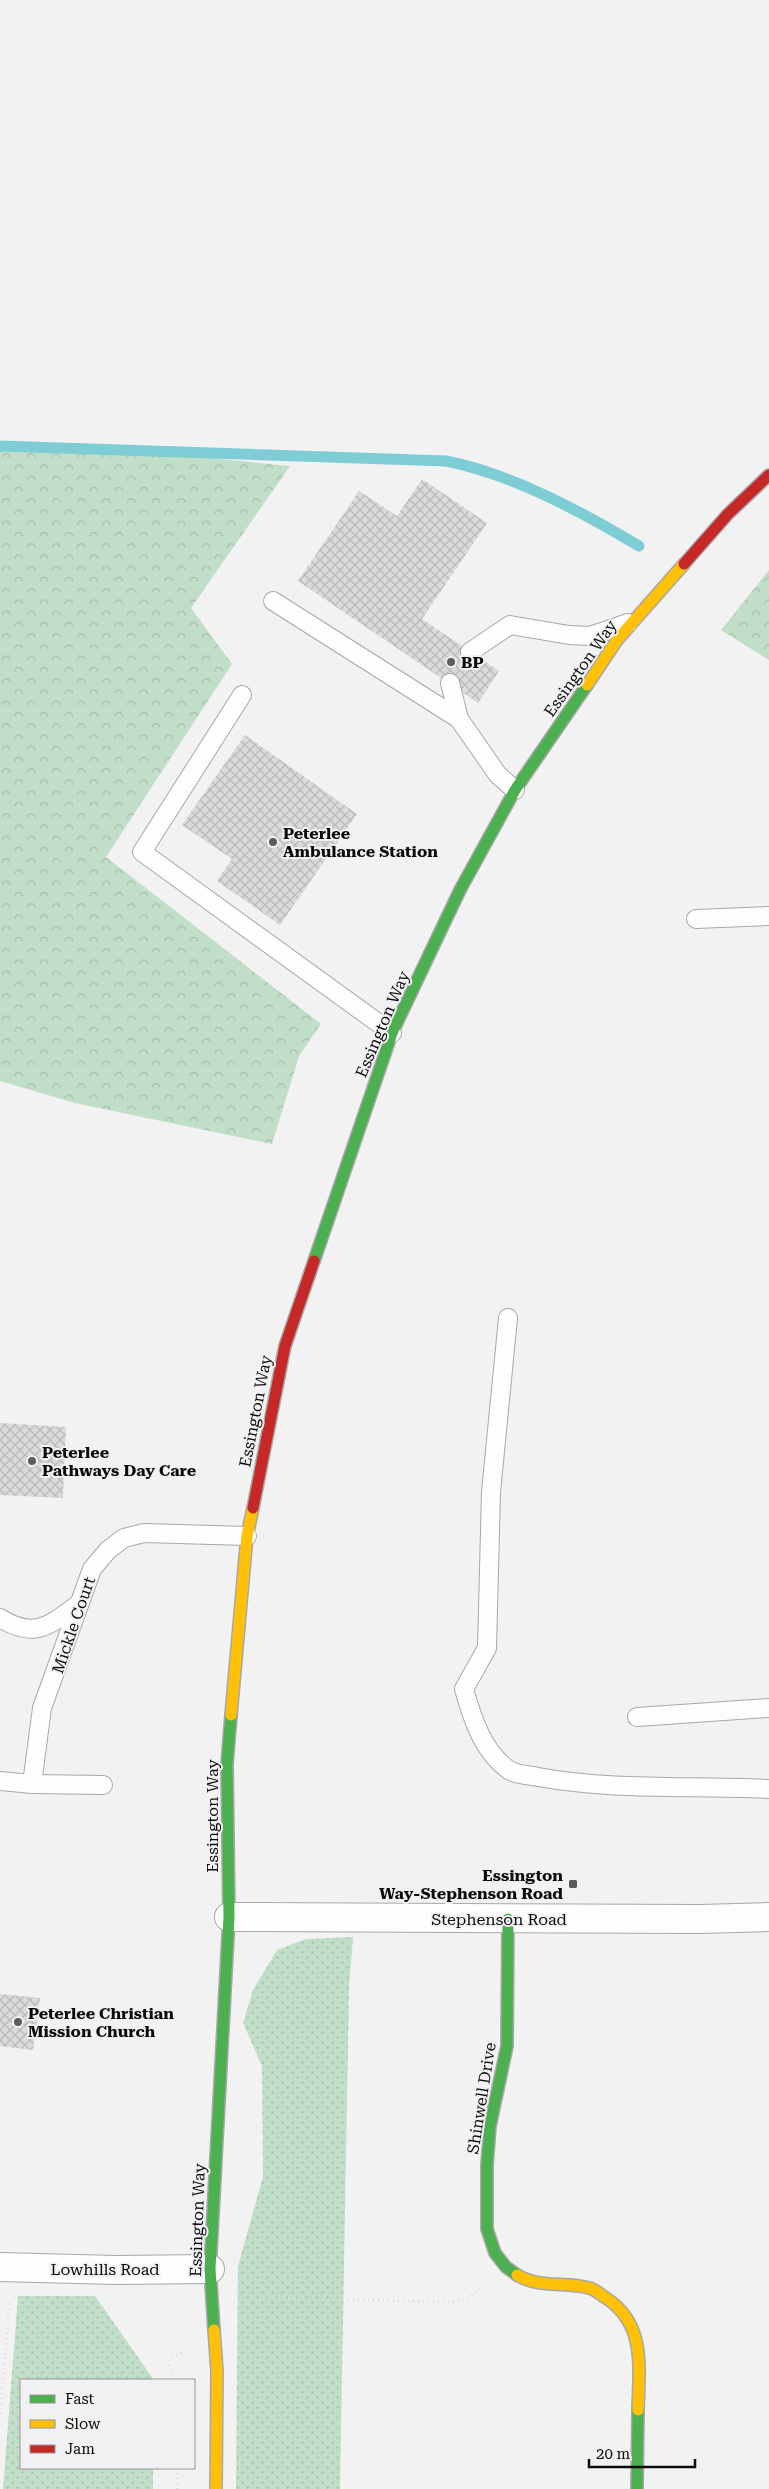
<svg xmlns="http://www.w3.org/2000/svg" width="769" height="2489" font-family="'Roboto Serif',serif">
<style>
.grass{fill:url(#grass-dots)}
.forest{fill:url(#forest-crowns)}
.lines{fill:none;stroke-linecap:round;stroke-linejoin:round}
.stream{stroke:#7ecdd5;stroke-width:11}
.building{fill:url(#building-cross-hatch)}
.lane-casing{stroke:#a8a8a9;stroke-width:20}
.street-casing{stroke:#a8a8a9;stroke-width:30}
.fast-casing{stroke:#a8a8a9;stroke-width:14}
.slow-casing{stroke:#a8a8a9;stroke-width:14}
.jam-casing{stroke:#a8a8a9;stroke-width:14}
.path{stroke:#dededf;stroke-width:3;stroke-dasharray:1 4;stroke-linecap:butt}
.lane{stroke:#fdfdfd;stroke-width:18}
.street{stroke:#fdfdfd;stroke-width:28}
.fast{stroke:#4caf50;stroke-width:11}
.slow{stroke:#ffc107;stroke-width:11}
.jam{stroke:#c62828;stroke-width:11}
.poi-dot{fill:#5c5c5d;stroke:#f1f1f4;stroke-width:2}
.labels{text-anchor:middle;stroke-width:4;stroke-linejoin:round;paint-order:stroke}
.poi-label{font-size:16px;font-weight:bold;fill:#0c0b0c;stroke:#f1f1f4;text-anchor:start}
.street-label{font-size:16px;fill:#0c0b0c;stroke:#f1f1f4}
</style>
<defs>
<pattern id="grass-dots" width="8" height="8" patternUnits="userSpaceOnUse" patternTransform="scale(1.25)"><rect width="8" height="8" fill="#c1dec8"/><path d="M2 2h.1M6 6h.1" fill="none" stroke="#a5bdab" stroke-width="1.8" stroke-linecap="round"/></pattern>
<pattern id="forest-crowns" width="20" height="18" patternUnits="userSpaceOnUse" patternTransform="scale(1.25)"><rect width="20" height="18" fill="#c1dec8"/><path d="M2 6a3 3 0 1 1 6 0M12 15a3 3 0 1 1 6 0" fill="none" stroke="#a5bdab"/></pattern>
<pattern id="building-cross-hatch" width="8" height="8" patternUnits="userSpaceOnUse" patternTransform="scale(1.25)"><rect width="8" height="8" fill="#dbdada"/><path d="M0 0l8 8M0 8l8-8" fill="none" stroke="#bbbaba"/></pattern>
</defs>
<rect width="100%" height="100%" fill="#f2f2f3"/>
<!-- grass -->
<g class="grass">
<path d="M353,1937L349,1987L340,2489H236L238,2266L263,2177L262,2066L243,2023L253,1990L277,1950L306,1939Z"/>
<path d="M18,2296H95L154,2380H21V2468H153V2489H3Z"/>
</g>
<!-- forest -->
<g class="forest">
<path d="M0,446L131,450L290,466L191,608L232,664L106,857L321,1024L299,1056L272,1144L75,1103L0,1081Z"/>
<path d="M769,570V660L721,630Z"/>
</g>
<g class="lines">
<!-- stream -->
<path class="stream" d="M0,446L446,461C512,474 582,512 639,546"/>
</g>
<!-- building -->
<g class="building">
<path d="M422,479L487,523L422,619L499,671L478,703L298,581L359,491L397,516Z"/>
<path d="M245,735L357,814L280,925L217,881L232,859L182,825Z"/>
<path d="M0,1423L66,1427L63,1498L0,1495Z"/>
<path d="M0,1994L40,1998L33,2050L0,2046Z"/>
</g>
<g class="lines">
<defs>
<g id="lane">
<path d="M273,601L459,719"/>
<path d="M470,652L510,625L569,635L590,636L628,623"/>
<path d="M450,683L459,719L498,775L515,790"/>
<path d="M242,695L142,852L392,1033"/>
<path d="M696,919L769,916"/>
<path d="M508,1318L491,1492L487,1648L464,1689C472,1718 483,1752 509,1770C516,1775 529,1775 538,1777C615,1791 692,1785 769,1789"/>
<path d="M0,1618C35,1640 50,1625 80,1603"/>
<path d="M637,1717L769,1708"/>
<path d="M0,1781L32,1784L42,1708L92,1569L108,1550L124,1538L144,1533L247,1536"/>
<path d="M32,1784L103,1785"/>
</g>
<g id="street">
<path d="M229,1917L700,1919L769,1917"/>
<path d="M0,2267L116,2270L210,2269"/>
</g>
<g id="fast">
<path d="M314,1261L392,1033L460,890L515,790L587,685"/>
<path d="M508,1919L507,2046L490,2126L487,2165V2229L495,2253L506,2267L517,2275"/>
<path d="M214,2330L210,2269L229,1917L227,1764L231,1715"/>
<path d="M637,2489L638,2410"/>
</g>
<g id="slow">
<path d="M587,685L617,640L684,564"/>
<path d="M231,1715L247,1536L253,1508"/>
<path d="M517,2275C540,2289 566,2281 589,2288C595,2289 601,2295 606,2298C646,2324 639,2367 638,2410"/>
<path d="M214,2330L217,2371L216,2489"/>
</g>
<g id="jam">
<path d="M684,564L728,514L769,475"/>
<path d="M253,1508L285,1346L314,1261"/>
</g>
</defs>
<!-- lane casing -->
<use href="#lane" class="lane-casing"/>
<!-- street casing -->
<use href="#street" class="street-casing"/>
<!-- fast casing -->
<use href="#fast" class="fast-casing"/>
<!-- slow casing -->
<use href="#slow" class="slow-casing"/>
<!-- jam casing -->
<use href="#jam" class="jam-casing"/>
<!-- path -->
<g class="path">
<path d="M263,2298L457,2302L469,2298L481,2288"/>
<path d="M174,2380L168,2363L171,2357L185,2352"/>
<path d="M0,2414L10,2300"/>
<path d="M177,2489V2468"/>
</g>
<!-- lane -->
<use href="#lane" class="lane"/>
<!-- street -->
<use href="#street" class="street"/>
<!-- fast -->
<use href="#fast" class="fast"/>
<!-- slow -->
<use href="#slow" class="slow"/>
<!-- jam -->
<use href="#jam" class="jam"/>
</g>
<!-- markers -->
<g class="poi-dot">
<circle cx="451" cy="662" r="5"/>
<circle cx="273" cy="842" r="5"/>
<circle cx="32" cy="1461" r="5"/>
<rect x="568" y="1879" width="10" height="10" rx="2.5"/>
<circle cx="18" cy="2022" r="5"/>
</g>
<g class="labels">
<!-- poi labels -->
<g class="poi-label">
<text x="461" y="668">BP</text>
<text x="283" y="839">Peterlee<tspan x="283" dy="18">Ambulance Station</tspan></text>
<text x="42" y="1458">Peterlee<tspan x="42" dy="18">Pathways Day Care</tspan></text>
<text x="563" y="1881" text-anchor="end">Essington<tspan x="563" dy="18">Way-Stephenson Road</tspan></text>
<text x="28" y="2019">Peterlee Christian<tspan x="28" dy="18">Mission Church</tspan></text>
</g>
<!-- street labels -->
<g class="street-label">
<text transform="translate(580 668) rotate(-55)" y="6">Essington Way</text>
<text transform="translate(382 1024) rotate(-67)" y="6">Essington Way</text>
<text transform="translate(255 1411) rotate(-79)" y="6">Essington Way</text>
<text transform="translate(73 1625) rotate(-71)" y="6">Mickle Court</text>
<text transform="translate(212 1816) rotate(-90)" y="6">Essington Way</text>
<text x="499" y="1925">Stephenson Road</text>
<text transform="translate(481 2098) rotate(-81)" y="6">Shinwell Drive</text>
<text transform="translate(197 2220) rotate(-88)" y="6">Essington Way</text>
<text x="105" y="2275">Lowhills Road</text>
</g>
</g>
<!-- legend -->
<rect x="20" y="2379" width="175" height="90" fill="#f1f1f4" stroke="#959597"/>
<rect x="30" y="2395" width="25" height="8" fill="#4caf50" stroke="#959597"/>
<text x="65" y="2404" font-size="15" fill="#0c0b0c">Fast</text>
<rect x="30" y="2420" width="25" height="8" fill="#ffc107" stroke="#959597"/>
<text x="65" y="2429" font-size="15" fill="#0c0b0c">Slow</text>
<rect x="30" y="2445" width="25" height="8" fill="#c62828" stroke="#959597"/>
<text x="65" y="2454" font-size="15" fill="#0c0b0c">Jam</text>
<!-- scale -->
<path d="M589 2459v8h106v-8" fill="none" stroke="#0c0b0c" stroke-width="2.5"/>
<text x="596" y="2459" font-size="15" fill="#0c0b0c" stroke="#f1f1f4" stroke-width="4" paint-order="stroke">20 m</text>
</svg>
